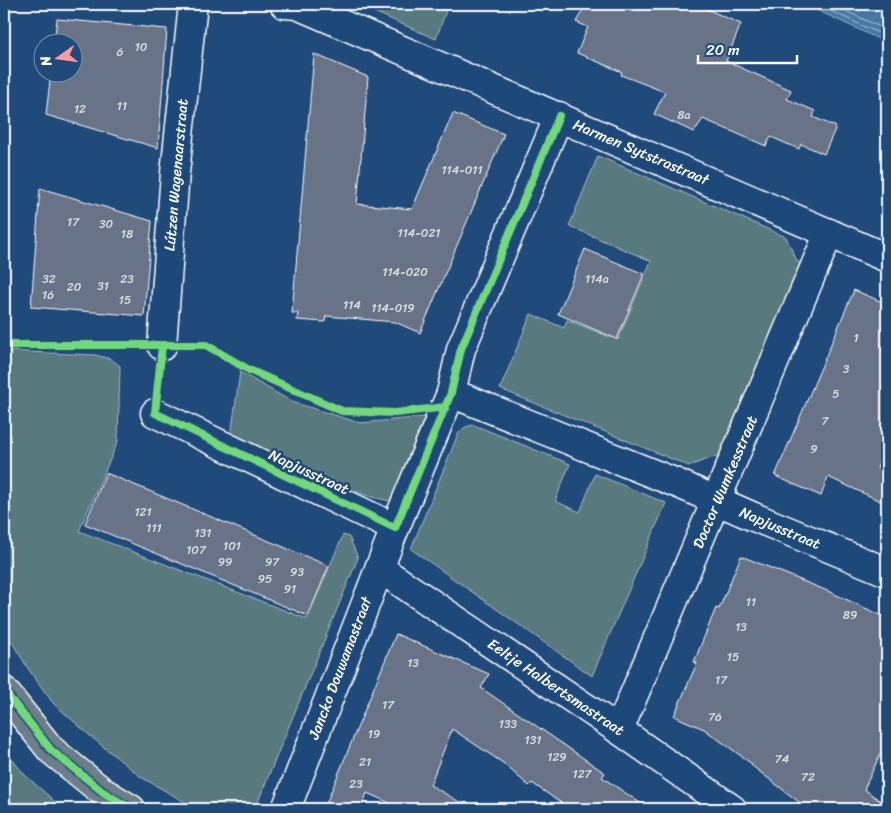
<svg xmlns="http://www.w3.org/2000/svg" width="891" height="813" font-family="Sriracha,sans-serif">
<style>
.green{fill:#58797e;stroke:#acbcbe}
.water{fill:#4678a3;stroke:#90aec8}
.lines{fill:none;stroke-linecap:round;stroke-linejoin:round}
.shore{stroke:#b5c9da;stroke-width:1}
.building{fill:#677387;stroke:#fff}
.minor-casing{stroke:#fff;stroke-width:31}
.major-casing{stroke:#fff;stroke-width:31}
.minor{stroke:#1f4a7a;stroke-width:28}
.major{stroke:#6c7d8b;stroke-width:28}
.cycleway-casing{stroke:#1f4a7a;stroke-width:11}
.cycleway{stroke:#71d979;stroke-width:8}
.labels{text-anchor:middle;stroke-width:5;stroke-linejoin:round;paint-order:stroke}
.number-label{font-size:12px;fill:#d9dce1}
.street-label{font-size:15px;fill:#fff;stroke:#1f4a7a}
</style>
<rect width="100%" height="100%" fill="#1f4a7a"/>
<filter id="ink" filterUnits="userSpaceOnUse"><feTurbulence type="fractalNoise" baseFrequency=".02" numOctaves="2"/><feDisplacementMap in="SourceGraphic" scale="10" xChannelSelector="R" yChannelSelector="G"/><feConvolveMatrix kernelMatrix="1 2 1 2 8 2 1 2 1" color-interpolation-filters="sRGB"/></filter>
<g filter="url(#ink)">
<!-- green -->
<g class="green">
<path d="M356,4H448V5L436,39Z"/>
<path d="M598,156L786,237L797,261L804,265L722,460L714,457L689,466L500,389L531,314L564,328L567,320L618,340L651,261L569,226Z"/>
<path d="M4,351L95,355L111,359L120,366L118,441L79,531L307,619L343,535L349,537L358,558L255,809H197L141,777L95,740L53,703L29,670L4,629Z"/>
<path d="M240,372L292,402L360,423L425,417L394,502L368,496L258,454L231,435Z"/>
<path d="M474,425L570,464L555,501L580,512L595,474L666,503L592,676L411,549L458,434C463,428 466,426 474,425Z"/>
<path d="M4,749L24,774L63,809H4Z"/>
</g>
<!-- water -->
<path class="water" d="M804,4H872L887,11V43Z"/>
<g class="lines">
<!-- shore -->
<g class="shore">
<path d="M816,4L887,37"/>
<path d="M830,4L887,30"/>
</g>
</g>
<!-- building -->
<g class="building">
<path d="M586,4H695L741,24L726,61L791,90L787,99L815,111L813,117L836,127L824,154L801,144L799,149L771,137L766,146L703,119L694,132L654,114L665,92L621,75L622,72L577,53L588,27L576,22Z"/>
<path d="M57,19L167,29L158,148L46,115L51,72H72V42H54Z"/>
<path d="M314,54L368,77L357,204L412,209L453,113L504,134L420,333L395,322L326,316L325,322L297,320L298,313H292Z"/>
<path d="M40,188L152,221L144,316L31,307Z"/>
<path d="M585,249L644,274L617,339L558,314Z"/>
<path d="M854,290L887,304V444L877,468L887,473V504L828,477L821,496L775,476Z"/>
<path d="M106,473L329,566L308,616L85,524Z"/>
<path d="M741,556L830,592L887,618V740L864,789L887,806V809H808L751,765L752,764L704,729L674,716L697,663L694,662L716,608L719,609Z"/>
<path d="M396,634L489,674L481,688L605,773L602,777L649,809H570L532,783L529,786L503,763L452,729L430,785L472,809H403L367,793L361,809H324Z"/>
</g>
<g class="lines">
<defs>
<g id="minor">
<path d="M284,4L297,5L887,258"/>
<path d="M162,346L175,173L193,4"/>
<path d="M451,393L679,484L754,517L887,572"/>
<path d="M155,413L395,528L451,393L461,349L559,116"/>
<path d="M379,568L619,730L732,809"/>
<path d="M619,730L829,233"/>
<path d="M286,809L395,528"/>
</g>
<path id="major" d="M4,691L51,750L103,792L131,809"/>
</defs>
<!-- minor casing -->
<use href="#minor" class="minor-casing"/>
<!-- major casing -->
<use href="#major" class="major-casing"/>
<!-- minor -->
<use href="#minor" class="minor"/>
<!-- major -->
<use href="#major" class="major"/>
<defs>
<g id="cycleway">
<path d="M4,345H206L249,370L342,411L395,413L446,407"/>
<path d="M162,346L155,413L395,528L451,393L461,349L559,116"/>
<path d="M4,691L51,750L103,792L131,809"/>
</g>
</defs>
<!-- cycleway casing -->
<use href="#cycleway" class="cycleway-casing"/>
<!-- cycleway -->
<use href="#cycleway" class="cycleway"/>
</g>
</g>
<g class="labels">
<!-- number labels -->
<g class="number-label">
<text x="141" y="51">10</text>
<text x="120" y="56">6</text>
<text x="122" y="110">11</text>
<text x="80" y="113">12</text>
<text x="684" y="119">8a</text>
<text x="462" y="174">114-011</text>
<text x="73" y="226">17</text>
<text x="106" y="228">30</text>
<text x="419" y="237">114-021</text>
<text x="127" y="238">18</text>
<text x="405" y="276">114-020</text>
<text x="49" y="283">32</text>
<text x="127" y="283">23</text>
<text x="597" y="283">114a</text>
<text x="103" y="290">31</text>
<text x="74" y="291">20</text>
<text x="48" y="299">16</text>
<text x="125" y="304">15</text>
<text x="352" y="309">114</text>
<text x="393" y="312">114-019</text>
<text x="856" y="342">1</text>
<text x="846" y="373">3</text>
<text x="836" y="398">5</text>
<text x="825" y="425">7</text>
<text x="814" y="453">9</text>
<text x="143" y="516">121</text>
<text x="154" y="532">111</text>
<text x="203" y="537">131</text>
<text x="232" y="550">101</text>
<text x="196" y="554">107</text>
<text x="225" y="566">99</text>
<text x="272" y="566">97</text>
<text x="297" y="576">93</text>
<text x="265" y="583">95</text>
<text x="290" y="593">91</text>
<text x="751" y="606">11</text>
<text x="850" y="619">89</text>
<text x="741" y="631">13</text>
<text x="733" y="661">15</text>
<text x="413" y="667">13</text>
<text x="721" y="684">17</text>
<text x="388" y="709">17</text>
<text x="715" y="721">76</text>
<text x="508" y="728">133</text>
<text x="374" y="738">19</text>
<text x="533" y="744">131</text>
<text x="557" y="761">129</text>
<text x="782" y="763">74</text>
<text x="365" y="766">21</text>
<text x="582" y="778">127</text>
<text x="808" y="781">72</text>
<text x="356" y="788">23</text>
</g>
<!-- street labels -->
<g class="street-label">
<text transform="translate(641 152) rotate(23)" y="5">Harmen Sytstrastraat</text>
<text transform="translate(176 175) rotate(-85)" y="5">Lútzen Wagenaarstraat</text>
<text transform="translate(309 472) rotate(25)" y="5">Napjusstraat</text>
<text transform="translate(725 482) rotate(-67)" y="5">Doctor Wumkesstraat</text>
<text transform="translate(780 528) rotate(23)" y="5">Napjusstraat</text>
<text transform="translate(340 668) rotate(-69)" y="5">Jancko Douwamastraat</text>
<text transform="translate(556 687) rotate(34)" y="5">Eeltje Halbertsmastraat</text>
</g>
</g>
<!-- margin -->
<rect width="891" height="813" fill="none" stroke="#1f4a7a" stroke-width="20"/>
<rect x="10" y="10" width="871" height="793" fill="none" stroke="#fff" stroke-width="2" filter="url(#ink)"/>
<!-- north arrow -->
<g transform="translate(58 58) rotate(256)"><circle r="24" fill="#1f4a7a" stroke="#7992af"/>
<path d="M0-4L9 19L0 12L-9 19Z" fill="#ff9aa2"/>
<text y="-8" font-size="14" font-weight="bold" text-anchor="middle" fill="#ffffff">N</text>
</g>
<!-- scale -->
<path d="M698 55v8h99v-8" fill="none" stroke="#ffffff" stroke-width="2.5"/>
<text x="706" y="55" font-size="15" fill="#ffffff" stroke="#1f4a7a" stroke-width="4" paint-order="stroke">20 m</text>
</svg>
